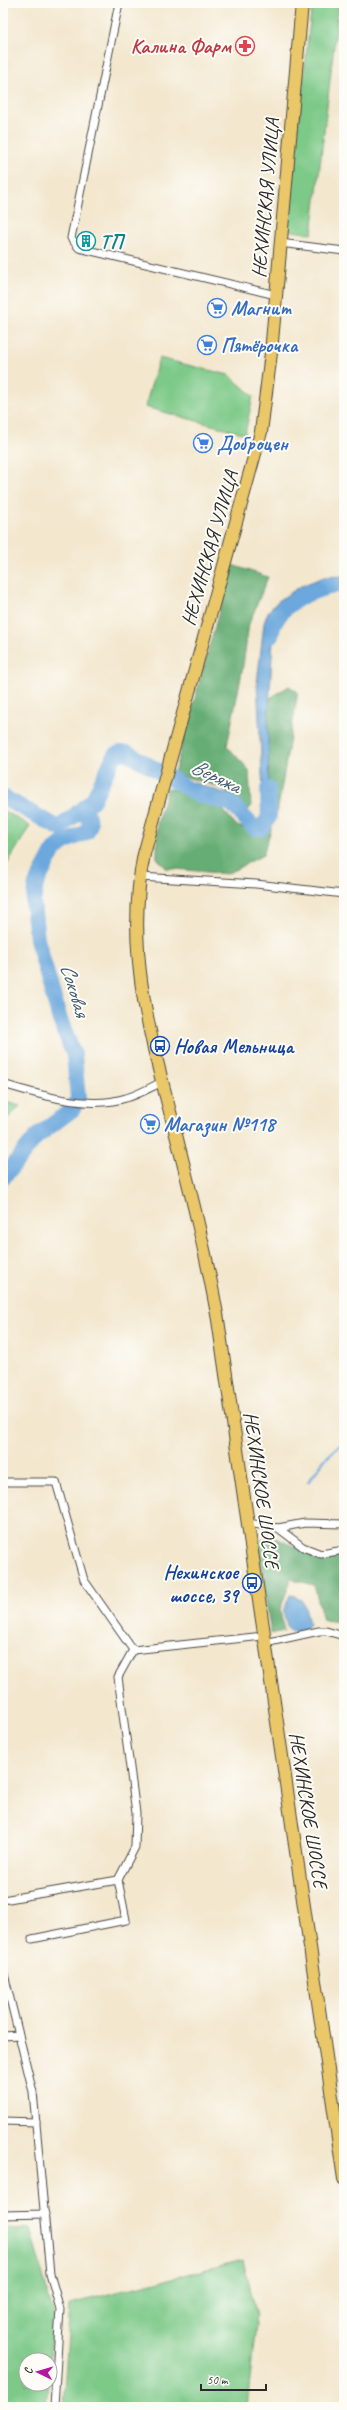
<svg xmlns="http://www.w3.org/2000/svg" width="347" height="2410" font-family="Caveat,sans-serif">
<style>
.green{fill:#7dc988;stroke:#547a5a}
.forest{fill:#66ad74;stroke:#486c50}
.water{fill:#6ca8dd;stroke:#4c6a84}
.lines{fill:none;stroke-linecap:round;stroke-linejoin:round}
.stream{stroke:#6ca8dd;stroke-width:2.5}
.river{stroke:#6ca8dd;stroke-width:16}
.minor-casing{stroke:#494743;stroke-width:9}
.primary-casing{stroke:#494743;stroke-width:14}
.minor{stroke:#fff;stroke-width:7}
.primary{stroke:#eac769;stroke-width:12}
.labels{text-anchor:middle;stroke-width:4;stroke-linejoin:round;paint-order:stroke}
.health-label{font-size:20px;font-weight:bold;fill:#be3a42;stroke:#fdfcf7;text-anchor:end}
.street-label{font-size:20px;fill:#2b2b2b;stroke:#fdfcf7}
.culture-label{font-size:20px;font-weight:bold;fill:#0d838f;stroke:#fdfcf7;text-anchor:start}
.shop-label{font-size:20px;font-weight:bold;fill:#366cbe;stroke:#fdfcf7;text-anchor:start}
.transit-label{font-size:20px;font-weight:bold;fill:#164399;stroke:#fdfcf7;text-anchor:start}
.water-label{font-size:21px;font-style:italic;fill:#455d72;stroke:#fdfcf7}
</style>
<rect width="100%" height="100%" fill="#fdfcf7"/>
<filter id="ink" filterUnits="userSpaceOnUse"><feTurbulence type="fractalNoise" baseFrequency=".025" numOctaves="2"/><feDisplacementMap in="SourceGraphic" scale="8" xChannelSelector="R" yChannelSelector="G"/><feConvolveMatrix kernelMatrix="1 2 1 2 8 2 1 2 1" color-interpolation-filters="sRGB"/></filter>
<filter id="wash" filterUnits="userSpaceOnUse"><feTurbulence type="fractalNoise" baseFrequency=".012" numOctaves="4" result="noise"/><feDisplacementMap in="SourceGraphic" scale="16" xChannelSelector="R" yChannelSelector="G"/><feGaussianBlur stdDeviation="0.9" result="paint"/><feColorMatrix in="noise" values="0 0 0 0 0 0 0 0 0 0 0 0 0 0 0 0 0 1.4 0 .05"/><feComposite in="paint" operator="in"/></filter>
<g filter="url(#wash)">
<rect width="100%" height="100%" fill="#f3e7ce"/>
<!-- green -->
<g class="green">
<path d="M312,3H339L312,234L286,230Z"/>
<path d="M159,358L229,375L253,396L245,434L145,407Z"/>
<path d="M3,810L30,826L3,871Z"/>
<path d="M3,1101L20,1106L3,1123Z"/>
<path d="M3,2228L30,2229L53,2312L50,2360H26V2384H48L46,2407H3Z"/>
<path d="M243,2260L257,2315L247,2407H63L70,2304Z"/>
</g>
<!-- forest -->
<g class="forest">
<path d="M232,565L268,577L249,624L242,672L227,746L249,770L251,807L246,812L224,789L174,773Z"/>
<path d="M289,686L298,692L278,808L263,855L227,874L166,868L157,858V824L167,788L217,803L237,826L254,831L267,811V700Z"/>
<path d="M274,1537L321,1559L344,1553V1609L340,1622L323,1620L314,1585L291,1579L280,1610L284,1631L271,1634L257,1545L259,1539Z"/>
</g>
<!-- water -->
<g class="water">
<path d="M344,576V585C319,585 284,601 274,624L268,722L269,814C265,821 260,827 251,825L231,804L177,786L180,778L230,795L252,819L257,820L262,817L264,810L257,683L264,623L268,612L278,601L301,586L324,577Z"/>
<path d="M290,1595C306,1596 306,1612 309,1624L304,1630L293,1632L288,1629L283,1612Z"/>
</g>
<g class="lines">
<!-- stream -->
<path class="stream" d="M308,1482L325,1459L344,1442"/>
<!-- river -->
<g class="river">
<path d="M271,636C275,603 314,588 344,584"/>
<path d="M3,797L59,828L93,800L114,756L120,753H128L197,794L232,804L254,828H262L269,817L268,789"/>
<path d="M3,1178L37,1136L73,1109L78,1098L74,1055L60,1020L37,939L33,903L36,884L54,850L64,842L87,832L90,824L85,808"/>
</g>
</g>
</g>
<g filter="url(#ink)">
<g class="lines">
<defs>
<g id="minor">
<path d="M119,3L71,238L79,248L276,295"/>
<path d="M280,243L344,251"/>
<path d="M140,877L256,884L344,894"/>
<path d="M3,1084C39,1095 89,1110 126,1098C138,1095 151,1087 162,1082"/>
<path d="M3,1482H56L84,1580L133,1650L118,1677L136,1813L135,1847L118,1880L126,1920L32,1939"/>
<path d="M248,1523L278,1528L305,1523L344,1524"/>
<path d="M278,1528L303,1547L321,1554L344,1550"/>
<path d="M265,1643L319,1631H326L344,1636"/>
<path d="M133,1650L264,1636"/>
<path d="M3,1900L118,1880"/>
<path d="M3,1970L33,2092L50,2274L60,2309L54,2407"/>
<path d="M3,2036L19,2035"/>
<path d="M3,2121L36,2122"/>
<path d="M3,2215L45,2214"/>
</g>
<path id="primary" d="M302,3L271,353L261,432L144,854C124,951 151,1038 175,1131C191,1194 207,1256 218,1320L344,2179"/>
</defs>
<!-- minor casing -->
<use href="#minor" class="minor-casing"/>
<!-- primary casing -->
<use href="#primary" class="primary-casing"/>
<!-- minor -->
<use href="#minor" class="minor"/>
<!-- primary -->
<use href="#primary" class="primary"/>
</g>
</g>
<!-- icons -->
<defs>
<symbol id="pharmacy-ring" viewBox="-11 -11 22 22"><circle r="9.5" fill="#fdfcf7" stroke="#e0444e" stroke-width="1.5"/><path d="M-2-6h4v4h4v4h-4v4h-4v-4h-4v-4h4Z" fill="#e0444e"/></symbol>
<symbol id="building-ring" viewBox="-11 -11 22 22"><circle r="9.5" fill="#fdfcf7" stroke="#0f9aa8" stroke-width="1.5"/><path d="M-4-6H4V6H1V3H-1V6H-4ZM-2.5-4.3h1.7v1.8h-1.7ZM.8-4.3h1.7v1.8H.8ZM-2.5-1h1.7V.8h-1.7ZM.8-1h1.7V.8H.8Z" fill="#0f9aa8"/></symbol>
<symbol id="supermarket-ring" viewBox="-11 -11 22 22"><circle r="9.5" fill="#fdfcf7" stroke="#3f7fe0" stroke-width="1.5"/><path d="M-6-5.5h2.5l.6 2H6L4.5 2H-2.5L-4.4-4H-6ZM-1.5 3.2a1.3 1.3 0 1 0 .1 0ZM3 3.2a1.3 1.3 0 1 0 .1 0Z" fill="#3f7fe0"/></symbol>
<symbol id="bus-ring" viewBox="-11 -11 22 22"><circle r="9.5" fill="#fdfcf7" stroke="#1a4fb4" stroke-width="1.5"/><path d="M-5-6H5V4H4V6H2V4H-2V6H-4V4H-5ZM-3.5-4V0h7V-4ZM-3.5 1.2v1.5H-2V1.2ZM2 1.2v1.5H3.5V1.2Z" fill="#1a4fb4"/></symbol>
</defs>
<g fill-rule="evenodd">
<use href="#pharmacy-ring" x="234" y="35" width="22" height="22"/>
<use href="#building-ring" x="75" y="230" width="22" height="22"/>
<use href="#supermarket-ring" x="206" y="297" width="22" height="22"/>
<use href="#supermarket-ring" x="196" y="334" width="22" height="22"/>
<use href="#supermarket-ring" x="192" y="432" width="22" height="22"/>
<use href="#bus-ring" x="149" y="1035" width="22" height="22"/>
<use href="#supermarket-ring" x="139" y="1113" width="22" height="22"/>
<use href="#bus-ring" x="241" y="1572" width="22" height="22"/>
</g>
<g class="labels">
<!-- health labels -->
<g class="health-label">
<text x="231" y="53">Калина Фарм</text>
</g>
<!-- street labels -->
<g class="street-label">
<text transform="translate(265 198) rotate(-85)" y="7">НЕХИНСКАЯ УЛИЦА</text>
<text transform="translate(209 548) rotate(-74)" y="7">НЕХИНСКАЯ УЛИЦА</text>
<text transform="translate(262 1490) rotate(82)" y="7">НЕХИНСКОЕ ШОССЕ</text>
<text transform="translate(309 1810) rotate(81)" y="7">НЕХИНСКОЕ ШОССЕ</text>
</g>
<!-- culture labels -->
<g class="culture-label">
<text x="100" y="248">ТП</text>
</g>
<!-- shop labels -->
<g class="shop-label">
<text x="231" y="315">Магнит</text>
<text x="221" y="352">Пятёрочка</text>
<text x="217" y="450">Доброцен</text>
<text x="164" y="1131">Магазин №118</text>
</g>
<!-- transit labels -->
<g class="transit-label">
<text x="174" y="1053">Новая Мельница</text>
<text x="238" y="1579" text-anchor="end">Нехинское<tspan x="238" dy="23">шоссе, 39</tspan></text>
</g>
<!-- water labels -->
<g class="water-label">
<text transform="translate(216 776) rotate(26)" y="7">Веряжа</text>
<text transform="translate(75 990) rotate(73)" y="7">Соковая</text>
</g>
</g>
<!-- margin -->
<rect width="347" height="2410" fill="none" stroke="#fdfcf7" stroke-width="16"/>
<!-- north arrow -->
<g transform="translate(38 2372) rotate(275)"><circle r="19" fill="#fdfcf7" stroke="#a9a8a5"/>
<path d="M0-3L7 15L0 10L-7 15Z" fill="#b5179e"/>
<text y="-6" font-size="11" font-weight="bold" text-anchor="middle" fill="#2b2b2b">С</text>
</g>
<!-- scale -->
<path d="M201 2384v6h65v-6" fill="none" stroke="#2b2b2b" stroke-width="2"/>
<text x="207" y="2384" font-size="12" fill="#2b2b2b" stroke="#fdfcf7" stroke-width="3" paint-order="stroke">50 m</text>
</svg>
